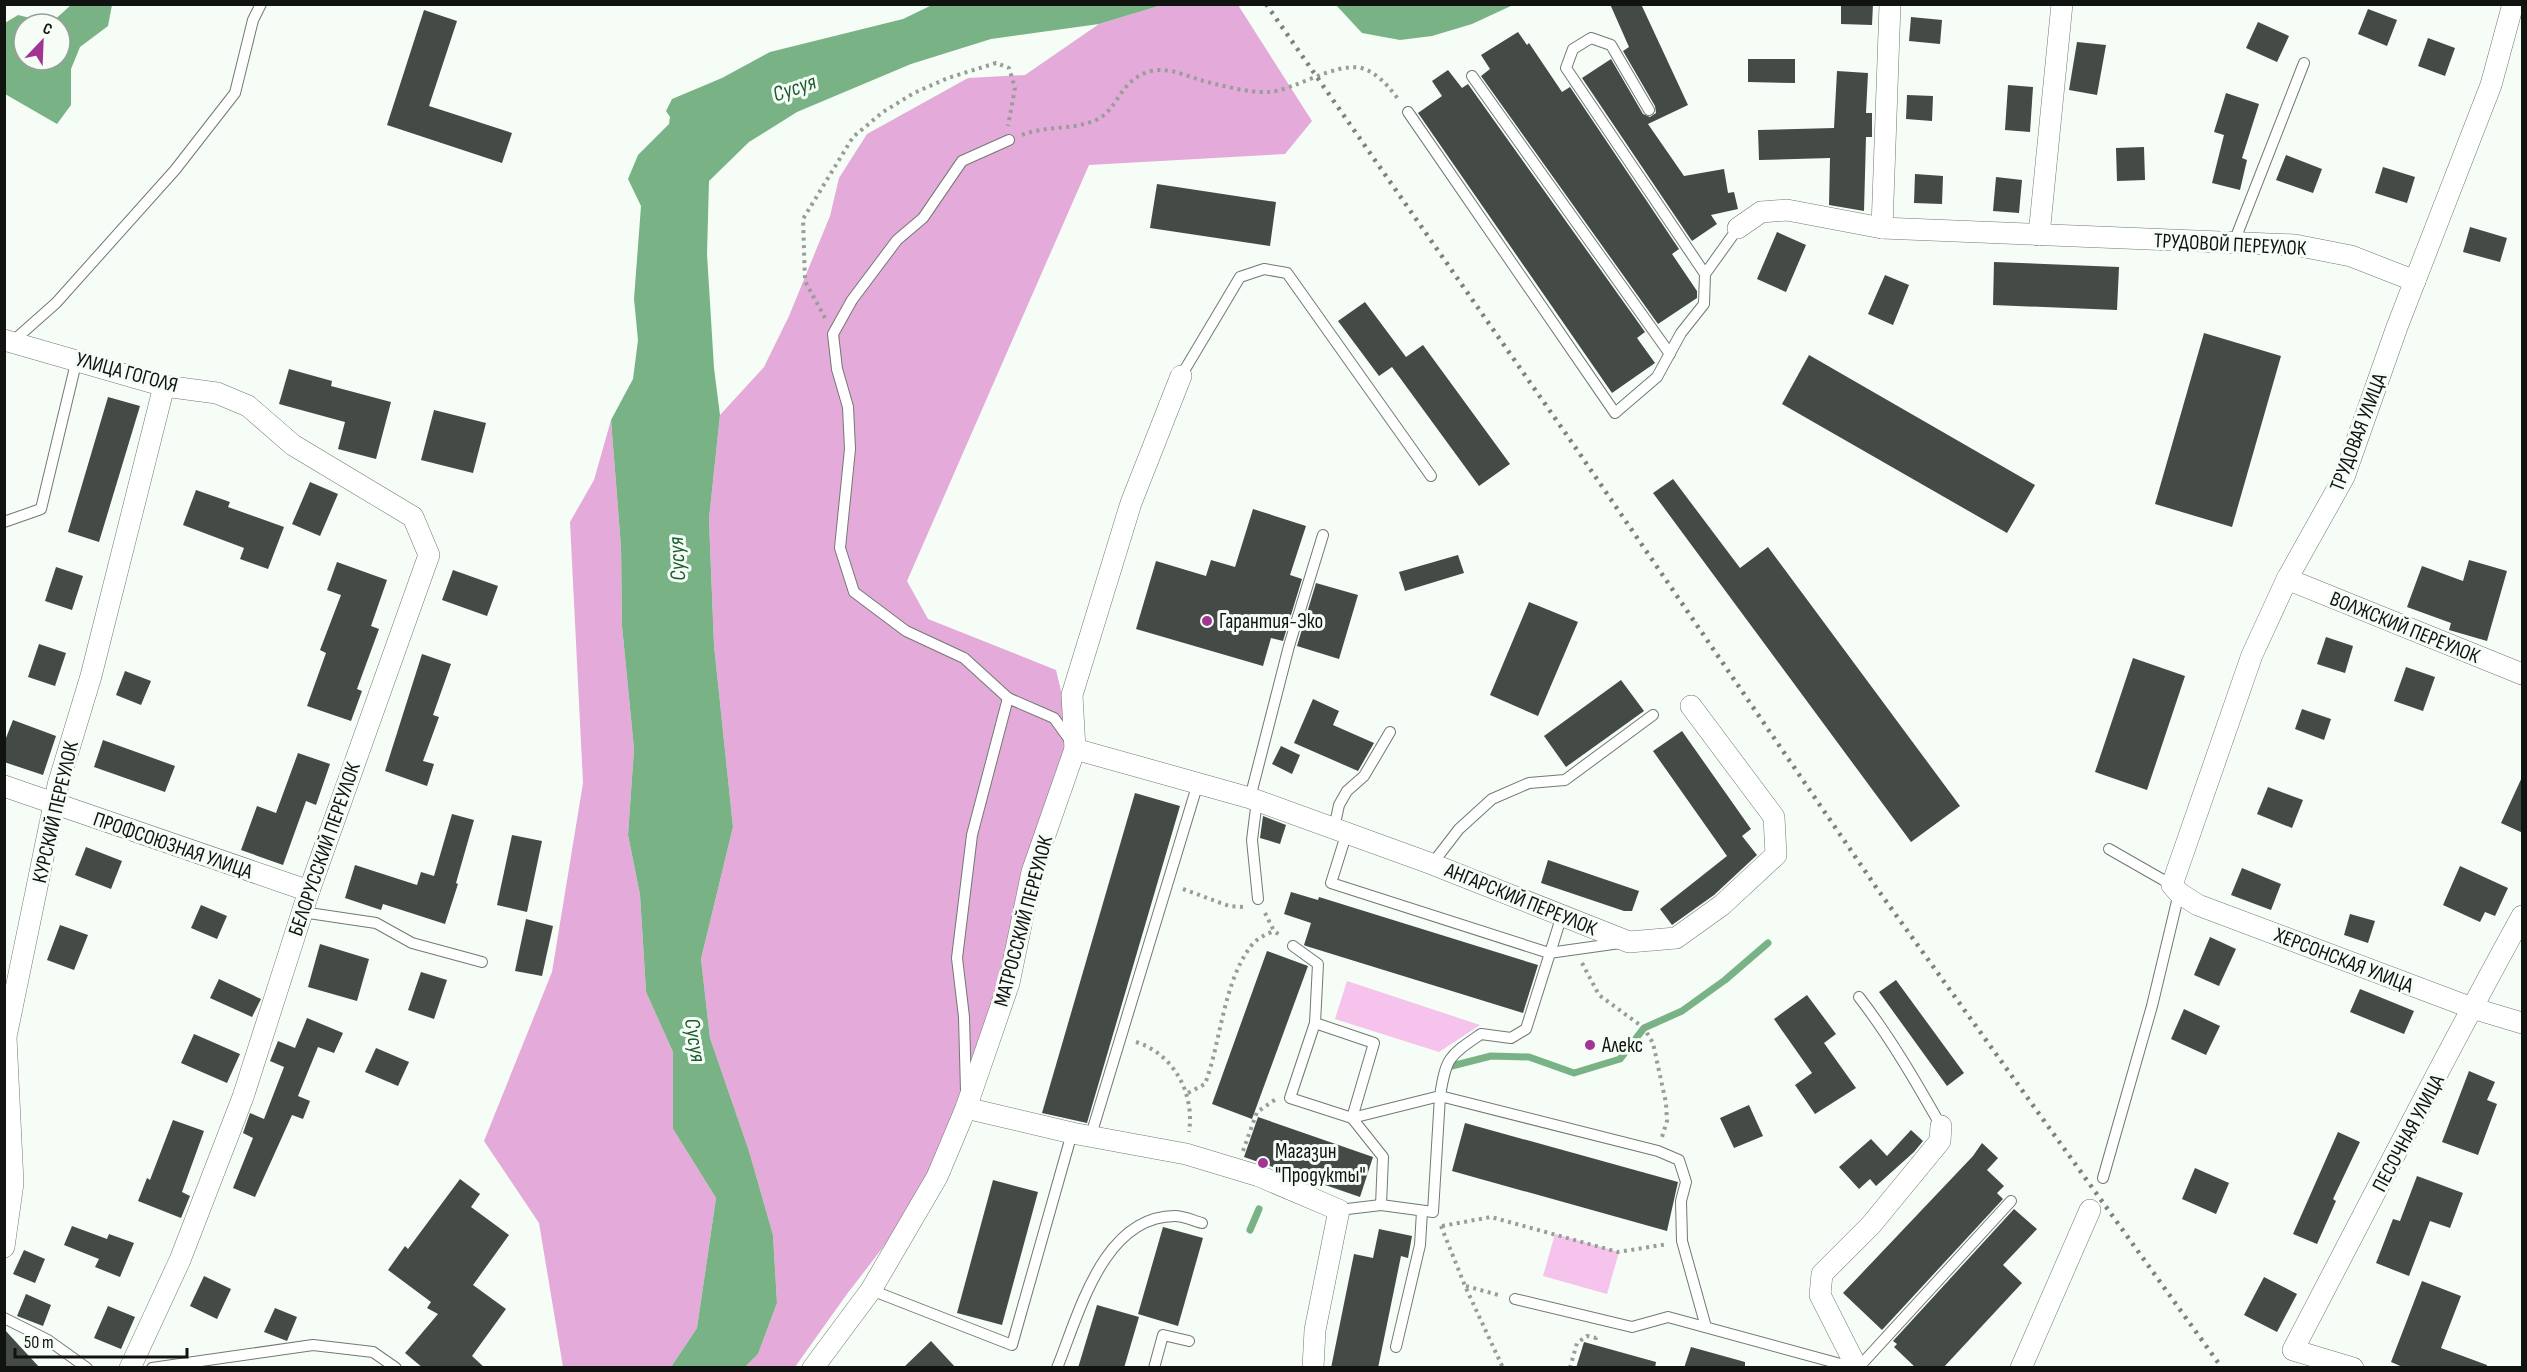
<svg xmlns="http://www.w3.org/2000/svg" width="2527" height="1372" font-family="'Sofia Sans Condensed',sans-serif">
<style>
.green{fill:#f5c3eb}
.forest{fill:#e4aad9}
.water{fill:#79b385;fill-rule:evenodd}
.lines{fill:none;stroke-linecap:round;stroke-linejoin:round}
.stream{stroke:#79b385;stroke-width:7}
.building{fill:#444a45}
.service-casing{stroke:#727973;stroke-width:12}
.minor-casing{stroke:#727973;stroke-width:22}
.path{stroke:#989d98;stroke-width:4;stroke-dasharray:3 4.5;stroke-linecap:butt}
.service{stroke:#fff;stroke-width:10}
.minor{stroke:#fff;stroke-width:21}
.rail{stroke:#7d827d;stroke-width:4.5;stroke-dasharray:3 6;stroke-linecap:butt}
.poi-dot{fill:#a23594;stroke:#f5fdf6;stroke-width:2}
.labels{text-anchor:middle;stroke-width:6;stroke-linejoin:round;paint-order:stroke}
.street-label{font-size:21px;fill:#111311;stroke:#f5fdf6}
.poi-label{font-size:21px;fill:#111311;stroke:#f5fdf6;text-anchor:start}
.water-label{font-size:22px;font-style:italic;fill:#1c5b2f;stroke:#f5fdf6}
</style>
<rect width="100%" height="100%" fill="#f5fdf6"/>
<!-- green -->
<g class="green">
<path d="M1347,981L1480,1025L1439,1052L1335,1019Z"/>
<path d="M1555,1234L1619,1252L1607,1294L1543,1276Z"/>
</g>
<!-- forest -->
<g class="forest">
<path d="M1162,5H1238L1312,121L1285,154L1089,165L907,581L928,619L1056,670L1075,749L1009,983L937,1177L847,1294L795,1367H745L758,1354L777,1303L773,1235L749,1151L710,1038L701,959L733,827L714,645L709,519L720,415L764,367L789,316L830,216L839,178L867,134L968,78L1025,75L1099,24Z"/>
<path d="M611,420L621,547L622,626L634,749L628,835L640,895L646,992L673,1052V1129L716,1198L697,1328L671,1367H563L539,1223L484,1141L552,972L583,783L570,522L594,480Z"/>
</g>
<!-- water -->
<g class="water">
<path d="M71,5H112L108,26L80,47L71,69V105L57,124L5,94V23L18,15L51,23ZM24,24H60V60H24Z"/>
<path d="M932,5H1162L1099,24L991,39L911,64L797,112L749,142L709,181L707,254L714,368L720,415L709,519L714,645L733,827L701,959L710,1038L749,1151L773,1235L777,1303L758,1354L745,1367H671L697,1328L716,1198L673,1129V1052L646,992L640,895L628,835L634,749L622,626L621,547L611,420L633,379L638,340L634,299L641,206L628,179L638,155L669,124L670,117L666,111L672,99L722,78L770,52L903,19Z"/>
<path d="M1336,5H1513L1472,24L1432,36L1400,40L1362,33Z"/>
</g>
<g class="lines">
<!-- stream -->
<g class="stream">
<path d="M1444,1068L1491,1056L1529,1057L1574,1073L1620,1059L1644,1028L1682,1011L1725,980L1768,943"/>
<path d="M1250,1230L1259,1209"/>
</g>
</g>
<!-- building -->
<g class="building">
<path d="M1610,4H1641L1688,105L1648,124L1684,176L1724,169L1728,193L1734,192L1738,209L1711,215L1717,224L1692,241L1582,78L1611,59L1643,114L1650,117L1656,113L1655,106L1623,51L1629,47Z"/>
<path d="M1841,4H1873L1872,25L1841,24Z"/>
<path d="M2368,9L2397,20L2387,46L2358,34Z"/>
<path d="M424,10L457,21L429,106L512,133L502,163L387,125Z"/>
<path d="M1911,17L1942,20L1940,44L1909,41Z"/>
<path d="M2258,22L2289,36L2277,62L2246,48Z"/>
<path d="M1518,32L1527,45L1529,43L1562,92L1570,87L1679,249L1672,254L1697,291V298L1658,324L1481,76L1490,69L1481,55Z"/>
<path d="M2428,38L2455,48L2445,76L2418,66Z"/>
<path d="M2077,42L2106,45L2097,95L2069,90Z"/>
<path d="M1748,59H1795V83L1748,82Z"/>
<path d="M1448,70L1462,88L1468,84L1645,332L1637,338L1655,363L1612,393L1418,113L1442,96L1432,81Z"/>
<path d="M1837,71L1868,73L1866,113H1872V137H1866L1864,211L1829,205L1830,158L1759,160L1758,130L1834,128Z"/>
<path d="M2008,85L2033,87L2030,132L2005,130Z"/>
<path d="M2226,93L2259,104L2242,158L2247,160L2240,190L2212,183L2224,135L2214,132Z"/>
<path d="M1907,95L1933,96L1932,121L1906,119Z"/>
<path d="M2144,147L2145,180L2117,181L2116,148Z"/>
<path d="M2286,155L2322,169L2313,193L2276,180Z"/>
<path d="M2383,167L2415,177L2407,203L2375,193Z"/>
<path d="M1915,174L1943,176L1942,204L1914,203Z"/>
<path d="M1996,177L2022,180L2019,213L1993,211Z"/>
<path d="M1157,184L1276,202L1270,246L1150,228Z"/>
<path d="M2470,227L2507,238L2500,262L2463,252Z"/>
<path d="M1777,232L1806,245L1786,292L1757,279Z"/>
<path d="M1994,262L2119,267L2117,310L1993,305Z"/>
<path d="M1885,275L1909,285L1893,325L1868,314Z"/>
<path d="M1365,302L1406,357L1423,345L1510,464L1479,486L1392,367L1379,376L1338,321Z"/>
<path d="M2204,333L2281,356L2232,527L2155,504Z"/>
<path d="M1809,355L2035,485L2007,533L1782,404Z"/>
<path d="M289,369L332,381L331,386L391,402L376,459L338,449L345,422L279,404Z"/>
<path d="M108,397L140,406L99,542L68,532Z"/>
<path d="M434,410L486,423L473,473L421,460Z"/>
<path d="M1673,479L1740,568L1768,547L1960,806L1911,842L1653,493Z"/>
<path d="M310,482L338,494L320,536L292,524Z"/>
<path d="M196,490L230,502L228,507L284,527L268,569L240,559L244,548L183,525Z"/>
<path d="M1253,509L1306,526L1290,575L1302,579L1283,641L1271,638L1263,666L1136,629L1156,561L1206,576L1211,560L1235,567Z"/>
<path d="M1458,555L1464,573L1405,591L1399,572Z"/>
<path d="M2469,560L2507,571L2487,641L2449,630L2451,623L2407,607L2422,566L2463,581Z"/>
<path d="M337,562L387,580L371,626L379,629L357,689L362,691L351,721L307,706L326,653L320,650L341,595L327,590Z"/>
<path d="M56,567L83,576L72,610L45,601Z"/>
<path d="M453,570L498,586L487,616L442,600Z"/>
<path d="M1316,583L1358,595L1339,659L1297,646Z"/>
<path d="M1529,602L1578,622L1538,716L1490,695Z"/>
<path d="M2326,637L2353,646L2345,673L2317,664Z"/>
<path d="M39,644L66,653L55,686L28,677Z"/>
<path d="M422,654L451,664L433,715L439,717L423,761L434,764L427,786L385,771Z"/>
<path d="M2133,658L2185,676L2147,790L2095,772Z"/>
<path d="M2406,667L2435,677L2423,711L2394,701Z"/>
<path d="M125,671L151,681L141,705L116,695Z"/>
<path d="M1621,680L1644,711L1566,767L1544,736Z"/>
<path d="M1313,699L1339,711L1333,725L1374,743L1358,771L1294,743Z"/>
<path d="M2302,709L2331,719L2324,740L2295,729Z"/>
<path d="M13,720L56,736L43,775L4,762V743Z"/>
<path d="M1682,731L1751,829L1742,836L1757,855L1714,895L1672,925L1660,909L1727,856L1653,751Z"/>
<path d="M103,740L175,766L165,792L94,767Z"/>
<path d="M1281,746L1300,755L1292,774L1272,764Z"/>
<path d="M298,753L330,764L316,805L306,801L283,865L241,850L257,806L276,813Z"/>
<path d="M2523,775V833L2501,823Z"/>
<path d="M2268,787L2303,800L2292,828L2257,814Z"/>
<path d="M1135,793L1180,806L1087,1123L1042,1113Z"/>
<path d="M452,814L474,820L456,883L458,884L445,924L383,904L381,910L345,898L355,865L417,885L421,872L434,876Z"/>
<path d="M1263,816L1286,825L1280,844L1260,838Z"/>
<path d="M512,835L542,841L527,912L497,905Z"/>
<path d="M86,847L122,861L111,889L75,875Z"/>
<path d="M1548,860L1639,891L1632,911H1624L1541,883Z"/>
<path d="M2460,866L2508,888L2495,916L2485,912L2480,922L2443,905Z"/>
<path d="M2242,868L2281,884L2271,910L2231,895Z"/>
<path d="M1291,892L1318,900L1319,897L1538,965L1523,1013L1306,946L1304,945L1311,923L1284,914Z"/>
<path d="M201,905L227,916L217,939L191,928Z"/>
<path d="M2350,914L2375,921L2368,943L2344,935Z"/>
<path d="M526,919L553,926L542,976L515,971Z"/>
<path d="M60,925L88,935L74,970L47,960Z"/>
<path d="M2210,937L2236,949L2219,986L2194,975Z"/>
<path d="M320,944L369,959L357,1001L308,987Z"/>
<path d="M1267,951L1308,966L1252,1119L1212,1104Z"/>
<path d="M421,972L447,980L434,1019L408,1010Z"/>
<path d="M219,979L261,999L252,1017L210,998Z"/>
<path d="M1896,980L1964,1073L1947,1086L1879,992Z"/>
<path d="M2360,989L2414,1011L2404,1034L2350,1012Z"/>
<path d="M1807,995L1836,1034L1824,1043L1856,1088L1815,1114L1795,1085L1812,1073L1774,1019Z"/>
<path d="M2184,1009L2220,1026L2206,1055L2171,1039Z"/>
<path d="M307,1018L343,1033L334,1053L318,1047L298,1096L310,1101L303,1119L292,1115L255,1197L233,1188L253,1138L243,1133L250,1113L264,1119L284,1067L270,1061L278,1041L295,1048Z"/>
<path d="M194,1034L240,1054L227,1083L181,1063Z"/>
<path d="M376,1048L409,1062L398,1086L365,1072Z"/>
<path d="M2469,1071L2495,1082L2487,1100L2497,1104L2478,1155L2442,1142Z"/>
<path d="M1749,1105L1763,1136L1734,1148L1720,1118Z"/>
<path d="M1258,1117L1373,1157L1360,1197L1244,1157Z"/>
<path d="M173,1120L204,1131L182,1192L190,1196L181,1218L138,1201L147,1178L150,1180Z"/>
<path d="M1465,1123L1678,1182L1667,1231L1452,1171Z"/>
<path d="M1911,1130L1923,1141L1914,1152L1876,1186L1870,1179L1859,1189L1839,1167L1871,1139L1887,1156Z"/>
<path d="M2338,1132L2360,1142L2333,1199L2336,1201L2317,1244L2293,1234Z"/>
<path d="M1982,1143L1998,1158L1987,1170L2004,1186L1997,1193L2003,1199L1882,1330L1843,1293L1973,1156Z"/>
<path d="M2195,1168L2229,1183L2216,1214L2182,1199Z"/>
<path d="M2417,1176L2463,1193L2450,1228L2430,1221L2409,1276L2376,1263L2393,1219L2400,1221Z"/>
<path d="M460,1179L480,1194L471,1207L509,1235L473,1285L506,1309L472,1356L485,1368H423L405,1353L438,1314L427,1308L431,1302L388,1270L405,1246L408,1249Z"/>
<path d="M993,1180L1038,1192L1002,1325L957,1313Z"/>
<path d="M2014,1209L2037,1229L2003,1265L2022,1283L1943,1368H1916L1894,1347L1897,1344L1893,1341Z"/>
<path d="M72,1226L107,1239L109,1234L134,1243L120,1277L95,1267L99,1259L64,1245Z"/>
<path d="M1163,1227L1203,1238L1178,1326L1138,1314Z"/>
<path d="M1379,1229L1412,1236L1408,1258L1401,1256L1378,1368H1331L1354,1254L1373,1258Z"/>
<path d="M24,1250L45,1259L35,1283L13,1274Z"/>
<path d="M204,1276L231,1289L217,1319L190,1306Z"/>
<path d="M2264,1277L2297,1294L2277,1332L2244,1315Z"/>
<path d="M2422,1281L2461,1296L2441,1348L2487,1365V1368H2405L2391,1362Z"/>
<path d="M26,1294L51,1305L43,1326L17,1316Z"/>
<path d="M1097,1305L1139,1317L1124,1368H1078Z"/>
<path d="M108,1306L135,1317L121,1349L94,1338Z"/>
<path d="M275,1308L297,1317L287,1341L264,1332Z"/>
<path d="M4,1329L40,1368H4Z"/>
<path d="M931,1341L956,1368H903Z"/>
<path d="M1584,1342L1656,1362L1655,1368H1576Z"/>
<path d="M1691,1347L1745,1362V1368H1684Z"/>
</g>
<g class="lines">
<defs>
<g id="service">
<path d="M1472,76L1670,354"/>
<path d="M1649,110L1611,45L1591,38L1573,49L1566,68L1705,274"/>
<path d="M1408,112L1615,413L1657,377L1681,333L1704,304L1705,274L1738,228"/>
<path d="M2234,242L2304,63"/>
<path d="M12,342L56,303L175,170L235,93L253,20L261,4"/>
<path d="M1181,376L1240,277L1264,269L1287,273L1431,476"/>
<path d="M4,522L41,509L77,359"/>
<path d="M1008,698L964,658L906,631L854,592L840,548L850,449L848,407L837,369L833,334L852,300L897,240L923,218L962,161L1009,140"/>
<path d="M1250,798L1289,646L1323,535"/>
<path d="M1257,800L1252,840L1258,899"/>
<path d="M1334,828L1339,805L1347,791L1364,776L1390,732"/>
<path d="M1347,832L1331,883L1549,953L1620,943"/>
<path d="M2109,849L2172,885"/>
<path d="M1432,864L1459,829L1492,799L1529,783L1565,780L1653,715"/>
<path d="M302,912L376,923L412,943L482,962"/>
<path d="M1293,946L1318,964L1315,1023L1290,1098L1352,1118L1440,1096C1446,1057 1449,1056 1481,1034L1511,1038L1526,1029L1562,915"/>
<path d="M1859,997C1890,1037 1916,1082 1941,1126"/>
<path d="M1315,1023L1374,1043L1352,1118L1383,1157L1381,1205"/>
<path d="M966,1091L964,1017L957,958L972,835L1008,698L1054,718L1072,743"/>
<path d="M1091,1135L1198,783"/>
<path d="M2103,1178L2152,1006L2179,893"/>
<path d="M1339,1210L1381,1205L1433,1212L1440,1096L1658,1151L1679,1160L1686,1182L1681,1201L1682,1241L1706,1327"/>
<path d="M871,1290L1012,1345L1072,1133"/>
<path d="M1515,1299L1632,1327L1668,1317L1855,1368"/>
<path d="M4,1318L48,1340L87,1368"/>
<path d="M1396,1347L1420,1245L1422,1211"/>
<path d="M152,1368L313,1345L373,1352L396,1368"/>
<path d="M1057,1368C1079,1314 1103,1216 1175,1216C1184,1216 1194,1221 1202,1223"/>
<path d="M1154,1368L1163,1335L1189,1341"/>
<path d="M1858,1368L2011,1201"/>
</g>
<g id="minor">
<path d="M2513,4L2491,85L2397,327L2344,477L2287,579L2252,655L2172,885L2179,893L2198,905L2472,1008L2522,1023"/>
<path d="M1738,228L1761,212L1787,210L1882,228L2295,245L2351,256L2415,281"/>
<path d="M1882,228L1890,4"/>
<path d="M2039,235L2062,4"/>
<path d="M4,340L164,386L217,393L248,406L293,445L413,517L429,555L309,891L243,1097L180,1260L130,1368"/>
<path d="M2287,579L2522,674"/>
<path d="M1075,749L1250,798L1432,864L1629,942L1676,938L1722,905L1776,855L1774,817L1691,706"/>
<path d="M4,786L309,891"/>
<path d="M966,1108L1072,1133L1186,1154L1259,1176L1339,1210L1315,1330L1313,1368"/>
<path d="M4,1247L13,1183L6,1037L58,785L91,676L164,386"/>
<path d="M813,1368L871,1290L937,1177L966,1108L1009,983L1032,872L1075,749L1072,695L1131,503L1181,376"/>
<path d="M1857,1368L1820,1295L1822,1274L1871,1225L1940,1141L1941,1126"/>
<path d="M2021,1368L2090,1210"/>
<path d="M2353,1368L2293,1350C2369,1205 2443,1059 2522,916"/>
</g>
</defs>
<!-- service casing -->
<use href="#service" class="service-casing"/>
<!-- minor casing -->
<use href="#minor" class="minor-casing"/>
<!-- path -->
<g class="path">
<path d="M1022,135C1046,125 1074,131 1098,119C1119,108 1120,79 1151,71C1167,67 1185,75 1200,80C1219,85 1249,93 1268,92C1293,91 1335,62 1361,68C1377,72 1389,87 1399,100"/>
<path d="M825,318L805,281L803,219L853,137L883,112L914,93L948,78L996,63L1009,68L1015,88L1008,126"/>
<path d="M1183,889L1229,906L1244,907"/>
<path d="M1265,913L1274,931L1281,936"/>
<path d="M1582,963L1599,995L1644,1028L1653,1043L1666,1103L1667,1121L1662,1137"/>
<path d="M1136,1042C1174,1054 1195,1094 1189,1132"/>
<path d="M1188,1093L1205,1084C1221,1042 1223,983 1251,946C1257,938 1265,935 1274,931"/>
<path d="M1243,1151L1257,1112L1276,1099"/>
<path d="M1441,1226L1465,1286L1503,1368"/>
<path d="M1442,1226L1491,1217L1618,1252L1668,1244"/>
<path d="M1466,1286L1502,1296"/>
<path d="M1570,1368L1577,1343L1587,1336L1596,1338L1597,1335"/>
</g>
<!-- service -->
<use href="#service" class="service"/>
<!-- minor -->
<use href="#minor" class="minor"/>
<!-- rail -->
<path class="rail" d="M1266,4L1573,444L1878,890L2222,1368"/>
</g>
<!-- markers -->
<g class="poi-dot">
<circle cx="1207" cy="621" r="6"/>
<circle cx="1590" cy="1045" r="6"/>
<circle cx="1263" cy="1163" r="6"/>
</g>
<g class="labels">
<!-- street labels -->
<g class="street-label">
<text transform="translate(2230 244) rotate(3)" y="7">ТРУДОВОЙ ПЕРЕУЛОК</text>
<text transform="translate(127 372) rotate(15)" y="7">УЛИЦА ГОГОЛЯ</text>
<text transform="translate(2358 432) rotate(-69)" y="7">ТРУДОВАЯ УЛИЦА</text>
<text transform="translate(2405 627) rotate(22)" y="7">ВОЛЖСКИЙ ПЕРЕУЛОК</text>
<text transform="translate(55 812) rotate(-77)" y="7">КУРСКИЙ ПЕРЕУЛОК</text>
<text transform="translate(173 845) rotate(19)" y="7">ПРОФСОЮЗНАЯ УЛИЦА</text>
<text transform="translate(324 849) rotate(-71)" y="7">БЕЛОРУССКИЙ ПЕРЕУЛОК</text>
<text transform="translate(1521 899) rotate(22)" y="7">АНГАРСКИЙ ПЕРЕУЛОК</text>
<text transform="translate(1023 921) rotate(-75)" y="7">МАТРОССКИЙ ПЕРЕУЛОК</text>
<text transform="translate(2344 960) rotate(21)" y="7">ХЕРСОНСКАЯ УЛИЦА</text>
<text transform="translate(2408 1133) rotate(-62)" y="7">ПЕСОЧНАЯ УЛИЦА</text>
</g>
<!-- poi labels -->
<g class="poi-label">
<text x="1219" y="628">Гарантия-Эко</text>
<text x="1602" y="1052">Алекс</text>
<text x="1275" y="1158">Магазин<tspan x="1275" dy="24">"Продукты"</tspan></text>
</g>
<!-- water labels -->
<g class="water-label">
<text transform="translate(794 87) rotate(-19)" y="8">Сусуя</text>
<text transform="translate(676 559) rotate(-93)" y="8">Сусуя</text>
<text transform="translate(696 1040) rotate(81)" y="8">Сусуя</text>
</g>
</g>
<!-- border -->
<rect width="2527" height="1372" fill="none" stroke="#111311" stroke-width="12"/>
<!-- north arrow -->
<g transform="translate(42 42) rotate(23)"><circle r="28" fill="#f5fdf6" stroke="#9a9f9a" stroke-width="1.5"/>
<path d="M0-4.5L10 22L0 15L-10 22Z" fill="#a23594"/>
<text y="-9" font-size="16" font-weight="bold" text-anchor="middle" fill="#111311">С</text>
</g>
<!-- scale -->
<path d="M15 1348v9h172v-9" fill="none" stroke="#111311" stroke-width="3"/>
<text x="24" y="1348" font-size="18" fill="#111311" stroke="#f5fdf6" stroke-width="4.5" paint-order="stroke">50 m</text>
</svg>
